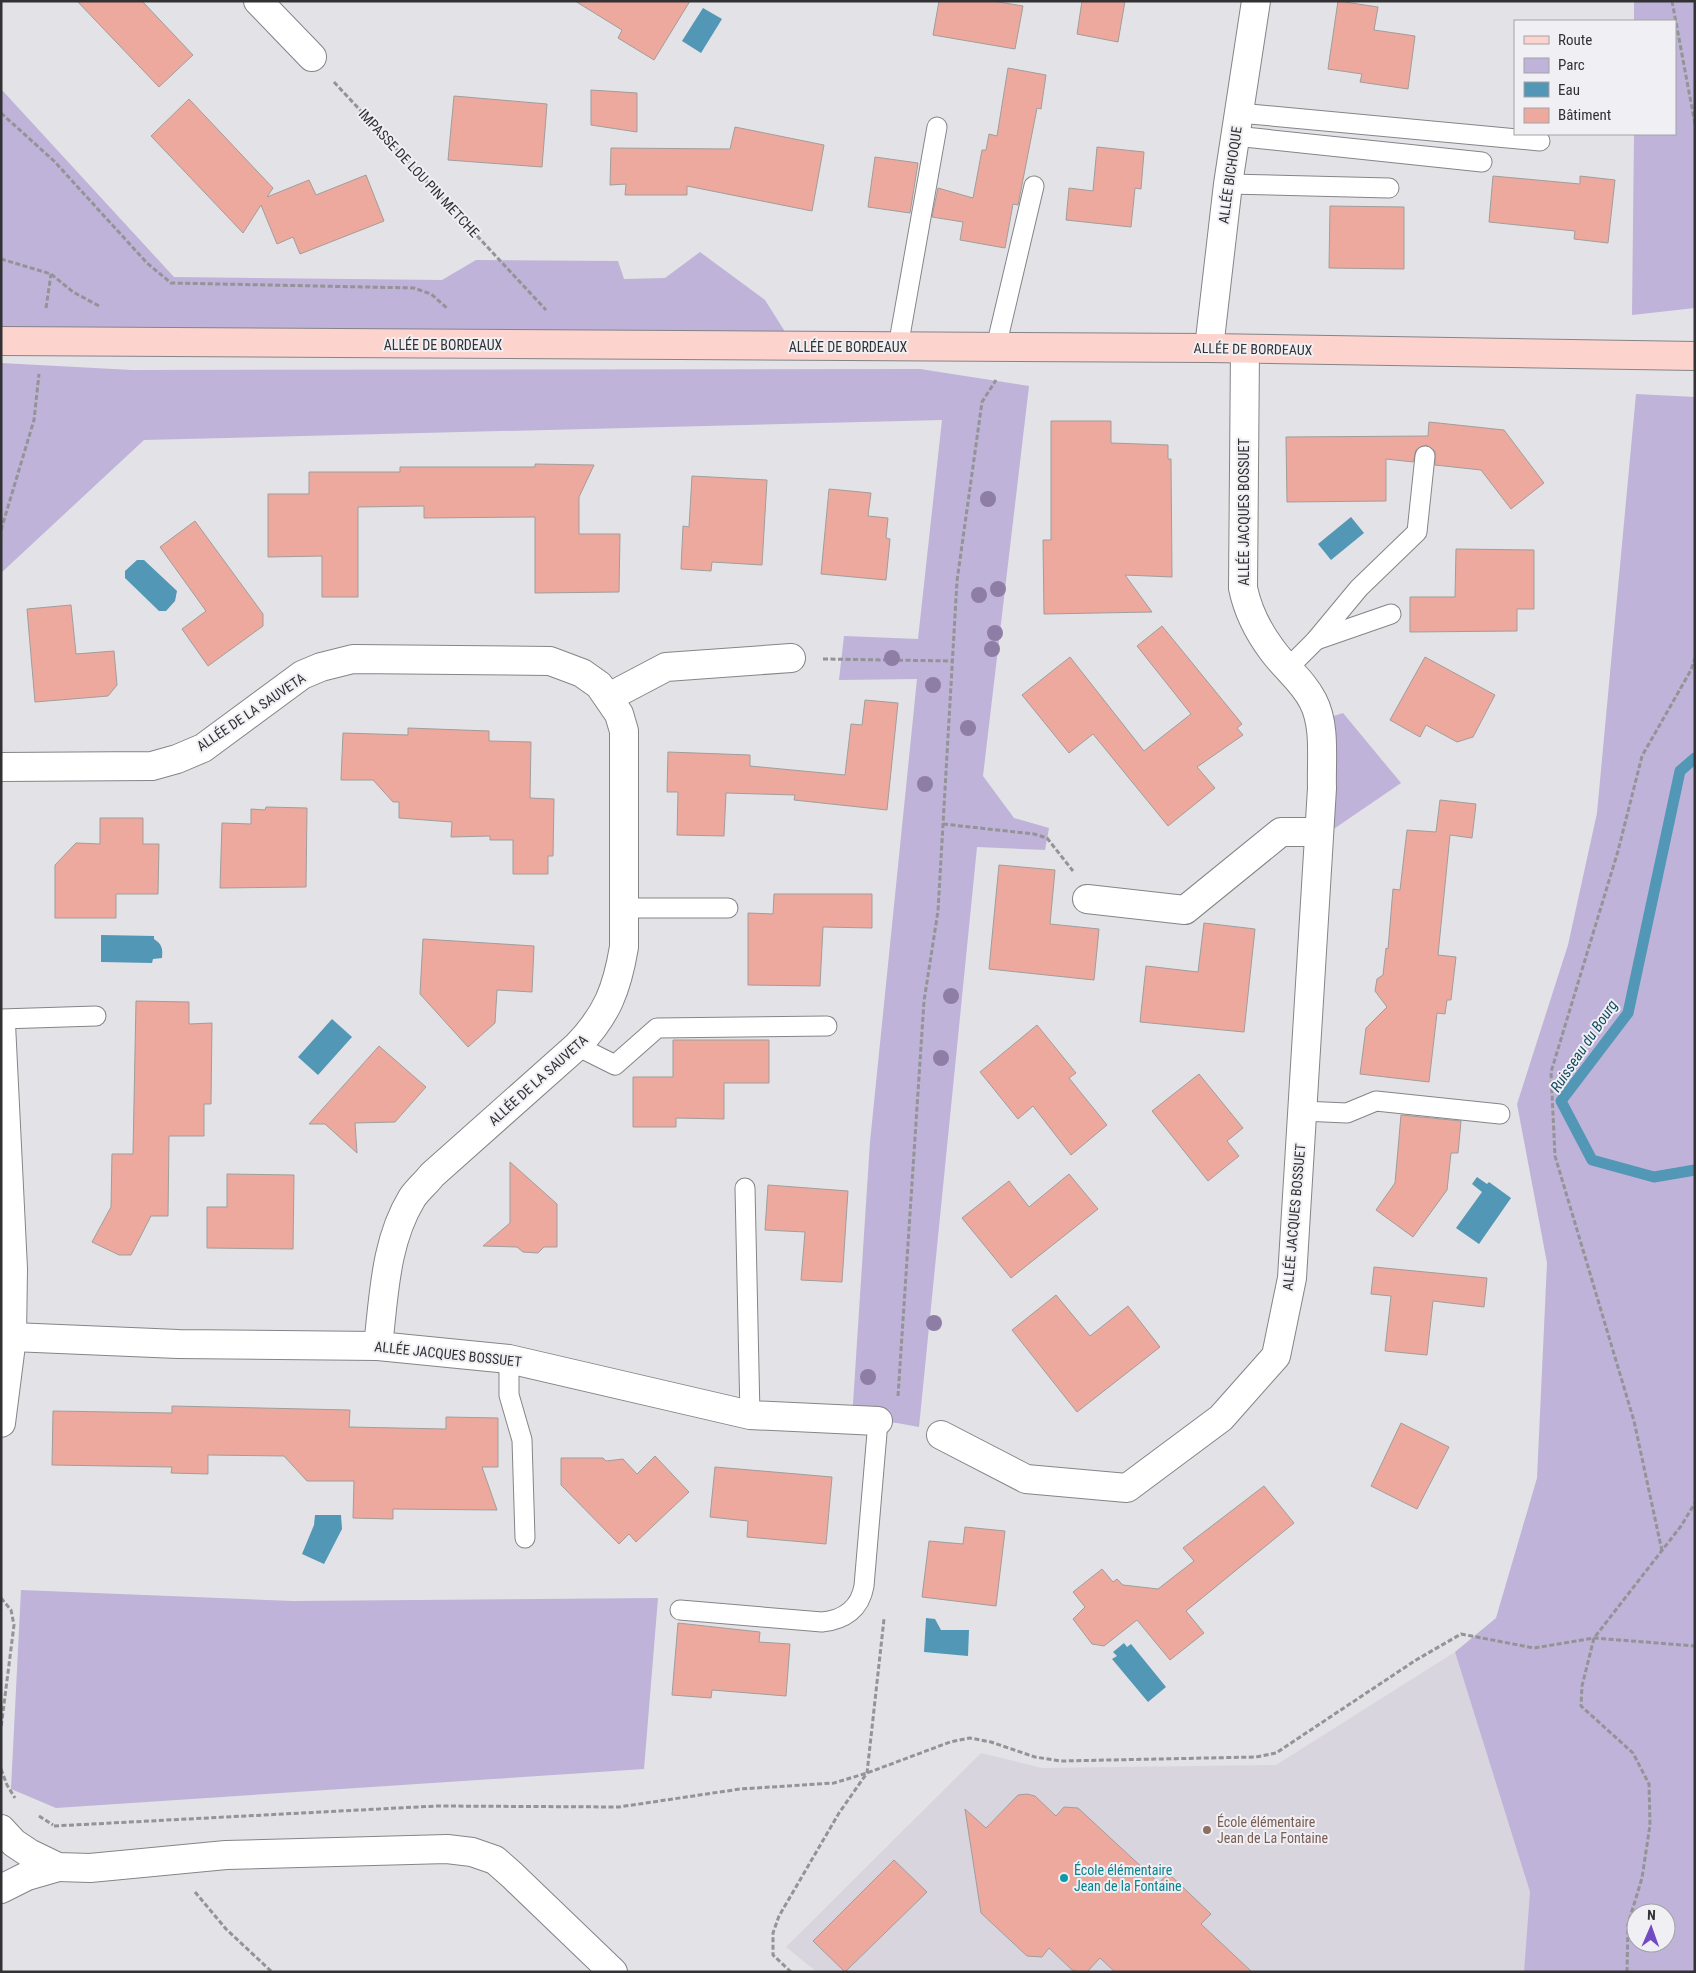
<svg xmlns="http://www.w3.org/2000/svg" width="1696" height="1973" font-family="'Roboto Condensed',sans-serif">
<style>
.built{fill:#d8d5df}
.green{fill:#bfb3d9;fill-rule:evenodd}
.water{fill:#5297b5}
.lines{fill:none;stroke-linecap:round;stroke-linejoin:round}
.stream{stroke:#5297b5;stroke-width:11}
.building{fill:#eda99d;stroke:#a19d9c}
.lane-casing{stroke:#858487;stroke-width:21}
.street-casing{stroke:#858487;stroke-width:30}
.secondary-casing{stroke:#858487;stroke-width:30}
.path{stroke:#949396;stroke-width:3;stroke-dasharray:5 2.5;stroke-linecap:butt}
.lane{stroke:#fff;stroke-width:19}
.street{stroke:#fff;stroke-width:28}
.secondary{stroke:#fdd3ce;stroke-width:28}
.tree{fill:#8e7ea6}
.education-dot{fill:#8d6e63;stroke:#f0eff3;stroke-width:2}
.culture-dot{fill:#0f9aa8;stroke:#f0eff3;stroke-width:2}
.labels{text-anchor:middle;stroke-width:4;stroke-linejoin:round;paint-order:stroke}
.street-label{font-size:14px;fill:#323133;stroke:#f0eff3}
.education-label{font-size:14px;fill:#785e54;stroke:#f0eff3;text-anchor:start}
.culture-label{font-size:14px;fill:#0d838f;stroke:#f0eff3;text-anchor:start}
.water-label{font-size:15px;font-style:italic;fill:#124c62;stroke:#f0eff3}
</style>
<rect width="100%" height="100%" fill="#e3e2e6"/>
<!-- built -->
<path class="built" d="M1455,1652L1555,1972H817L786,1947L981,1753L1042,1768L1276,1765Z"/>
<!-- green -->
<g class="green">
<path d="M1634,1H1695V308L1632,315L1634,134H1675V21H1634Z"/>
<path d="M1,89L174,277L442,280L476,260L618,261L624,279L665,278L700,252L765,300L794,346L1,341Z"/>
<path d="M1,363L132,370L920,369L1029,386L983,776L1014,818L1049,828L1045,850L977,847L919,1427L897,1423L852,1419L870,1142L917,679L839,680L844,636L918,639L942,420L144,440L1,573Z"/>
<path d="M1636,394L1695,397V1972H1524L1530,1892L1455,1652L1496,1618L1537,1478L1547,1263L1517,1104L1568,945L1597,813ZM1636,1913H1666V1943H1636Z"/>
<path d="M1343,713L1401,783L1319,839L1321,720Z"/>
<path d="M21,1590L293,1601L658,1598L644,1769L56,1808L11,1789Z"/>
</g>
<!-- water -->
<g class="water">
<path d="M703,8L722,19L701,53L682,41Z"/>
<path d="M1351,517L1364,533L1331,560L1318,544Z"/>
<path d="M137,560H144L177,591L175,601L166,611H159L125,578V571Z"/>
<path d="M101,935L154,936V939C162,944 163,949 162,958L153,959L152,963L101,962Z"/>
<path d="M332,1019L352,1037L318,1075L298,1057Z"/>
<path d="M1477,1177L1487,1184L1489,1182L1511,1198L1479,1244L1456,1228L1482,1192L1472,1184Z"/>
<path d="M315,1515H341L342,1529L324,1564L302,1554L314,1525Z"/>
<path d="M926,1618L935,1619L941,1630H969L968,1656L924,1652Z"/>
<path d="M1124,1643L1127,1647L1131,1644L1166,1687L1148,1702L1112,1659L1117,1656L1113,1652Z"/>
</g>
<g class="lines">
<!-- stream -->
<path class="stream" d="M1695,758L1680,771L1628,1013L1561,1101L1592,1160L1654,1177L1695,1170"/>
</g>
<!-- building -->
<g class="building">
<path d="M77,1H142L193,55L159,87Z"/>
<path d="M575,1H690L654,60L618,38L622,30Z"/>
<path d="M939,1H993L1023,6L1015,49L933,35Z"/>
<path d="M1082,1H1125L1118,42L1077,34Z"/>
<path d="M1338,1L1378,7L1374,30L1415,36L1408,89L1360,82L1362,74L1328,69Z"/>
<path d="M1008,68L1046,75L1041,109L1037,108L1018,205L1013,204L1005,248L960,240L963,222L932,217L938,188L973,198L982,150H986L989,134L997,136Z"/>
<path d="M591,90L637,93V132L591,125Z"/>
<path d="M454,96L547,104L542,167L448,160Z"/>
<path d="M189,99L273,188L267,197L309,180L316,195L366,175L384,221L300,254L293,237L277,244L261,205L243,233L151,136Z"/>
<path d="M735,127L824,145L812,211L687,186V195H625L626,184L610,185L611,148L730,149Z"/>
<path d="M1097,147L1144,152L1141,189L1135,188L1131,227L1066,220L1069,188L1093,191Z"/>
<path d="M875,157L918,163L910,213L868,207Z"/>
<path d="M1493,176L1580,184V176L1615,180L1608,243L1574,239L1575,231L1489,222Z"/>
<path d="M1330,206L1404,207V269L1329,268Z"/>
<path d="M1051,421H1111V443L1168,445V459H1171L1172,577L1125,575L1152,612L1044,614L1043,540H1051Z"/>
<path d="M1429,422L1504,430L1544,483L1511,509L1481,470L1435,465V451L1426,445L1416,450L1413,462L1386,459V501L1287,502L1286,437L1428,436Z"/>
<path d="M535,464L594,465L579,497V534H620L619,592L535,593V517L424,518V506L358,507V597H322V556L268,557V494H309V472H400V467H535Z"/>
<path d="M692,476L767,480L762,565L712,562L711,571L681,569L683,526L689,527Z"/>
<path d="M829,489L871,493L868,516L888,518L886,538L890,539L886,580L821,574Z"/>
<path d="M195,521L263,614V626L208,666L182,629L206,611L160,547Z"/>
<path d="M1456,549L1534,550V609H1517V631L1410,632V597H1455Z"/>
<path d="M71,605L76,654L114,651L117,685L108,696L35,702L27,609Z"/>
<path d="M1162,626L1242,724L1237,728L1243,735L1197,767L1215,788L1168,826L1093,734L1069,753L1022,695L1070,657L1144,751L1191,714L1137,646Z"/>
<path d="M1425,657L1495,695L1473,737L1457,742L1426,725L1420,737L1390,720Z"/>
<path d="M865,700L898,703L887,810L794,800L795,795L726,793L724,836L677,835L678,792H667L668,752L750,755V766L845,775L851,724L862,725Z"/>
<path d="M408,728L489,731V741L531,742L530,798L554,799L553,856H548V874H513V840H490V836L451,837L452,822L399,818V802H393L373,780H341L343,733L408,735Z"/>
<path d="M1440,800L1476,804L1472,838L1450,835L1438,955L1456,957L1451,1000H1447L1445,1014L1437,1013L1429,1082L1360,1074L1366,1028L1387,1007L1375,991L1377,979L1383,975L1386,948L1388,949L1393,889L1400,890L1407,830L1436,832Z"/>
<path d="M266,807L307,808L306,887L220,888L222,823L251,824V809L265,810Z"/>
<path d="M100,818H143V844H159L158,894H116V918H55V865L76,843L100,844Z"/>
<path d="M999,865L1055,870L1050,924L1099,929L1094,980L989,969Z"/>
<path d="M774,894H872V928L823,927L820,986L748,985V913L773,914Z"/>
<path d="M1204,923L1255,929L1244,1032L1140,1022L1146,966L1198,972Z"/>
<path d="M423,939L534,946L532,992L497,990L495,1023L468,1047L420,994Z"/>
<path d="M136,1001L189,1002V1024L212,1023L211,1104H204V1136H169L168,1216H151L131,1255H119L92,1242L111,1207L112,1154H133Z"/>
<path d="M1037,1025L1076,1073L1069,1078L1107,1125L1071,1155L1033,1106L1018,1119L980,1072Z"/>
<path d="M673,1040H769V1083H724V1119L676,1118V1127H633V1077H673Z"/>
<path d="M379,1046L426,1087L395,1122L355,1123L357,1153L325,1124H309Z"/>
<path d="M1199,1074L1243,1128L1227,1141L1239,1156L1208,1181L1152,1111Z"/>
<path d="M1401,1115L1461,1121L1458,1153H1451L1447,1190L1413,1237L1376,1210L1395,1183Z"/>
<path d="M510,1162L557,1204V1247H544L538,1253L523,1252L517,1247L483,1246L510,1223Z"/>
<path d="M227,1174L294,1175L293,1249L207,1248V1207H227Z"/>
<path d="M1069,1174L1098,1209L1011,1278L962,1218L1009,1181L1029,1207Z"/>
<path d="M768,1185L848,1191L842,1282L801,1280L805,1232L765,1230Z"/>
<path d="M1374,1267L1487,1278L1484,1307L1433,1301L1427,1355L1385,1351L1391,1296L1371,1294Z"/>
<path d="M1056,1295L1090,1336L1128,1306L1160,1347L1077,1412L1012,1330Z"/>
<path d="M172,1406L350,1410L349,1427L446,1429V1417L498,1418V1467H482L497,1510L393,1509V1519L353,1518L354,1481H307L284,1456L208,1455V1474L171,1473L172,1467L52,1465L53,1411L172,1413Z"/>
<path d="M1401,1423L1449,1447L1417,1509L1371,1486Z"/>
<path d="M655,1456L689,1492L636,1542L629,1534L619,1544L561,1485V1458H603L606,1461L623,1459L637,1474Z"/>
<path d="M715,1467L832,1477L826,1544L747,1537L748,1521L710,1517Z"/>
<path d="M1264,1486L1294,1523L1186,1611L1204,1633L1170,1660L1137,1620L1104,1646L1092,1644L1073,1619L1085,1607L1073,1592L1102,1569L1113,1582L1117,1579L1123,1585L1158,1589L1194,1561L1183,1548Z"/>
<path d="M965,1527L1005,1531L996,1606L922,1597L929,1541L963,1544Z"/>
<path d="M678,1623L760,1632L759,1642L790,1644L786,1696L712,1690L711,1698L672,1695Z"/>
<path d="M1027,1794L1035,1796L1056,1816L1064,1807L1078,1808L1159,1883L1168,1873L1211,1914L1201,1924L1252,1972H1115L1100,1958L1087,1972H1079L1072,1970L1049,1948L1042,1957L1027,1956L981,1913L965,1809L986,1828L1018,1795Z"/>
<path d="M894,1860L927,1892L845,1972L813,1941Z"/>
</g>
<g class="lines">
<defs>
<g id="lane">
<path d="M1239,113L1540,141"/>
<path d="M1235,136L1482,162"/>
<path d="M1228,184L1389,188"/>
<path d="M898,347L937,127"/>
<path d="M996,347L1034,186"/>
<path d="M1316,640L1391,614"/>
<path d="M1288,668L1315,641L1359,588L1417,532L1425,456"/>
<path d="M624,908H728"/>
<path d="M1,1019L96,1016"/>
<path d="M577,1046L615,1065L657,1028L827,1026"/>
<path d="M1302,1111L1347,1113L1376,1101L1500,1114"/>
<path d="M745,1188L750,1415"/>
<path d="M509,1359V1395L522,1440L525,1538"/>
<path d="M680,1610L822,1622C844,1620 860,1609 864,1586L878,1421"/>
</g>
<g id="street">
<path d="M258,1L312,57"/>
<path d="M1209,348L1228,184L1256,1"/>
<path d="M609,697L666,667L791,658"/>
<path d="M1,767L152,766L177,759L203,748L302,675L321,667L353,659L550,661L582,673L599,685L619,714L624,731V947C617,989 607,1015 577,1046L432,1175C426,1183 417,1190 412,1198C385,1242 384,1296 378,1346"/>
<path d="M1087,899L1185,910L1281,832H1319"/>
<path d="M1,1024L13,1269L12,1337L1,1423"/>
<path d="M12,1337L178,1344L378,1346L509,1359L750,1415L878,1421"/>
<path d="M941,1435L1026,1479L1127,1488L1221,1418L1276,1356L1292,1278L1322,788C1321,760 1326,726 1313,701C1303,681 1285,668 1272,650C1257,630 1248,612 1243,588L1245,349"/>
<path d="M1,1829L14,1843L29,1853L58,1867L90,1868L226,1855L447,1849L472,1852L495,1860L512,1875L613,1972"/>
<path d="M1,1889L27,1876L58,1867"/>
</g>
<path id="secondary" d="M1,341L1209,348L1695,356"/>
</defs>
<!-- lane casing -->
<use href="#lane" class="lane-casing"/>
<!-- street casing -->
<use href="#street" class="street-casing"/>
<!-- secondary casing -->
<use href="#secondary" class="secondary-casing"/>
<!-- path -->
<g class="path">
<path d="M1672,1L1695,124"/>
<path d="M334,82L546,310"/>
<path d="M1,113L54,161L147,263L171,283L414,288L431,294L448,309"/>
<path d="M1,259L51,274L73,292L101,307"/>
<path d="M46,308L51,274"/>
<path d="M1,530L34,420L39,374"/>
<path d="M823,659L953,661"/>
<path d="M943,824L1034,834L1047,838L1073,871"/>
<path d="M898,1396L924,1001L938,911L957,581L982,402L996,380"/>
<path d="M1662,1551L1634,1421L1555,1156L1551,1072L1618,851L1642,756L1691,670L1695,658"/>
<path d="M1,1598L11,1610L14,1625L1,1728"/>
<path d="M1,1769L7,1785L15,1798"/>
<path d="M39,1816L53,1825"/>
<path d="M54,1826L436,1806L619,1807L740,1789L834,1783L867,1773L950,1742L970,1738L991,1742L1035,1757L1061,1761L1256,1757L1276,1753L1416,1660L1461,1634L1534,1648L1594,1638L1695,1646"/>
<path d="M195,1892L226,1929L272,1972"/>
<path d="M791,1972L773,1955V1933L779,1916L839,1813L867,1773L884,1619"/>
<path d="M1627,1972L1628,1924L1642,1878L1650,1825L1649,1784L1633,1753L1581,1706L1582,1686L1594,1638L1681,1526L1695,1503"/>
</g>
<!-- lane -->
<use href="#lane" class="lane"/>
<!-- street -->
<use href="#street" class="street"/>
<!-- secondary -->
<use href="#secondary" class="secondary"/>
</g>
<!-- trees -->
<g class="tree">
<circle cx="988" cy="499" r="8"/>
<circle cx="998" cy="589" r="8"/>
<circle cx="979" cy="595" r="8"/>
<circle cx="995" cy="633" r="8"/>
<circle cx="992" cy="649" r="8"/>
<circle cx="892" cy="658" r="8"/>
<circle cx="933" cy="685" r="8"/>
<circle cx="968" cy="728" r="8"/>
<circle cx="925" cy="784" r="8"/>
<circle cx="951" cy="996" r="8"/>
<circle cx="941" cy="1058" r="8"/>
<circle cx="934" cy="1323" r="8"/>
<circle cx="868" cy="1377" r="8"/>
</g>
<!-- markers -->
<circle class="education-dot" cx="1207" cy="1830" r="5"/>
<circle class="culture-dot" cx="1064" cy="1878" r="5"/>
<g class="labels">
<!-- street labels -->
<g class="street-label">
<text transform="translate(419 173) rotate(47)" y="5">IMPASSE DE LOU PIN METCHE</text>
<text transform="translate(1230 175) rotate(-82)" y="5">ALLÉE BICHOQUE</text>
<text x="443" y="350">ALLÉE DE BORDEAUX</text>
<text x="848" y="352">ALLÉE DE BORDEAUX</text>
<text transform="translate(1253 349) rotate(1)" y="5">ALLÉE DE BORDEAUX</text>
<text transform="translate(1244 512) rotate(-90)" y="5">ALLÉE JACQUES BOSSUET</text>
<text transform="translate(251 712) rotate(-34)" y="5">ALLÉE DE LA SAUVETA</text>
<text transform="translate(538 1080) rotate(-42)" y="5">ALLÉE DE LA SAUVETA</text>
<text transform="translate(1294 1217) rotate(-85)" y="5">ALLÉE JACQUES BOSSUET</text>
<text transform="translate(448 1354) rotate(6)" y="5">ALLÉE JACQUES BOSSUET</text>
</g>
<!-- education labels -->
<g class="education-label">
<text x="1217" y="1827">École élémentaire<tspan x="1217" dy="16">Jean de La Fontaine</tspan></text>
</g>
<!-- culture labels -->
<g class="culture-label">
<text x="1074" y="1875">École élémentaire<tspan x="1074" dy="16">Jean de la Fontaine</tspan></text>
</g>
<!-- water labels -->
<g class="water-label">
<text transform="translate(1584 1046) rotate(-56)" y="5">Ruisseau du Bourg</text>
</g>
</g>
<!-- border -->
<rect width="1696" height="1973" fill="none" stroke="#323133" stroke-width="5"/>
<!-- legend -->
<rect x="1514" y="20" width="162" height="115" fill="#f0eff3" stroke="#a4a3a6"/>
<rect x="1524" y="36" width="25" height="8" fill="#fdd3ce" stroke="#a4a3a6"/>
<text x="1558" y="45" font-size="15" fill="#323133">Route</text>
<rect x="1524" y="58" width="25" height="15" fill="#bfb3d9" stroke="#a4a3a6"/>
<text x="1558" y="70" font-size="15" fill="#323133">Parc</text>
<rect x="1524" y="82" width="25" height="15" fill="#5297b5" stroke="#a4a3a6"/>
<text x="1558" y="95" font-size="15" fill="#323133">Eau</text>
<rect x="1524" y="108" width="25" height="15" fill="#eda99d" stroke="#a4a3a6"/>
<text x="1558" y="120" font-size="15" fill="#323133">Bâtiment</text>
<!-- north arrow -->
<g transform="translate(1651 1928) rotate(2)"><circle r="24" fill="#f0eff3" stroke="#a4a3a6"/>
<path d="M0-4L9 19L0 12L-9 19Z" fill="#724bc4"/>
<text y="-8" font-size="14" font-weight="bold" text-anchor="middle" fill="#323133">N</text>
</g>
</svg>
